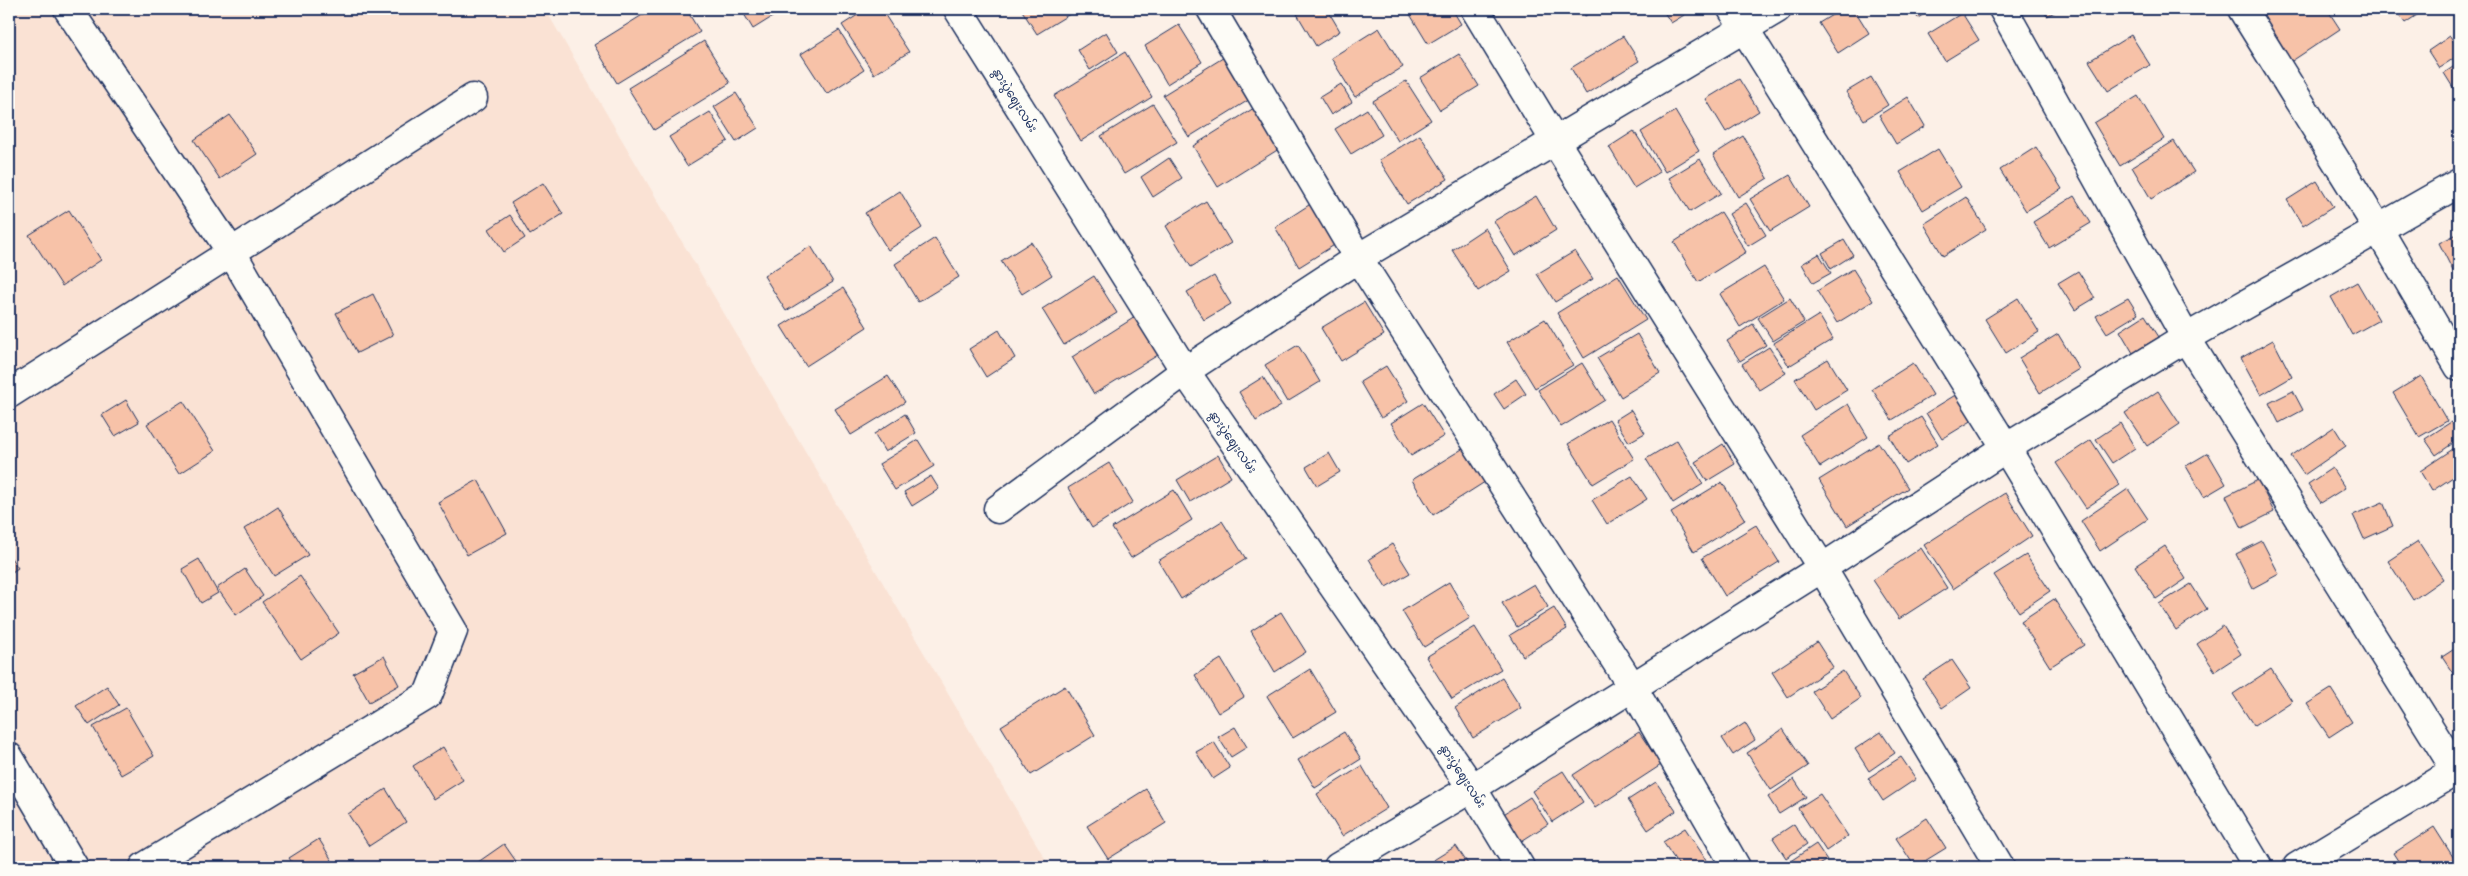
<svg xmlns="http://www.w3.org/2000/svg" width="2468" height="876" font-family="'Playpen Sans','Noto Sans Myanmar',sans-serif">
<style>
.built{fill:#fae2d4}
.building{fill:#f7c2a8;stroke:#1b2f5e}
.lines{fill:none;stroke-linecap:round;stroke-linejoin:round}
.minor-casing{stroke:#1b2f5e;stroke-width:31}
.minor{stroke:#fdfcf7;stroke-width:28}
.labels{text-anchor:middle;stroke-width:4.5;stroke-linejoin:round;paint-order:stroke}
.street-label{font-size:12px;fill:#1b2f5e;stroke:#fdfcf7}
</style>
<rect width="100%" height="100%" fill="#fcf0e7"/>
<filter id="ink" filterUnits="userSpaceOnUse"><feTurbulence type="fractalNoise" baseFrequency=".02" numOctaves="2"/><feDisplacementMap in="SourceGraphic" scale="10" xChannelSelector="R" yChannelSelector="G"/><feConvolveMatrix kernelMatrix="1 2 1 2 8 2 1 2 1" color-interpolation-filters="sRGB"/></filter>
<g filter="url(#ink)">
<!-- built -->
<path class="built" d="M9,9H545L1050,867H9Z"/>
<!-- building -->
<g class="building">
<path d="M652,9H686L700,32L617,83L594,45Z"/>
<path d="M741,9H785L753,29Z"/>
<path d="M867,9H881L909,52L874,74L842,25Z"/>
<path d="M1021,9H1078L1037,34Z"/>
<path d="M1306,9H1327L1340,31L1316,46L1297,14Z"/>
<path d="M1413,9H1452L1461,24L1428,44L1408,11Z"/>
<path d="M1580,9H1596L1585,16Z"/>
<path d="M1662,9H1694L1671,23Z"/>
<path d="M1842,9H1854L1869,33L1838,53L1819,23Z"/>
<path d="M1912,9H1932L1918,18Z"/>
<path d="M2042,9H2060L2047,16Z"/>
<path d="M2268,9H2327L2340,29L2289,63L2258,16Z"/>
<path d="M2395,9H2426L2405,23Z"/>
<path d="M1962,13L1979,40L1945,61L1928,34Z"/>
<path d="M1179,25L1202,62L1167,84L1145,46Z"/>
<path d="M1379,28L1403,67L1355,97L1331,58Z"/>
<path d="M839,30L864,70L827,94L801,54Z"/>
<path d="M1106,32L1118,52L1090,70L1078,50Z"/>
<path d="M2131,35L2150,65L2108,91L2089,61Z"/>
<path d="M1623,36L1639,61L1586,94L1571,68Z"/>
<path d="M2450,36L2459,50V55L2439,68L2428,51Z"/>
<path d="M704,41L730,83L654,130L628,88Z"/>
<path d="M1125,52L1152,97L1081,141L1054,96Z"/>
<path d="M1459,54L1479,86L1440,110L1420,78Z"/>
<path d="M1226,56L1252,98L1189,137L1163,95Z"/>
<path d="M2459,63V93L2457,94L2444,73Z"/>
<path d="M1871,77L1888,105L1864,120L1846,92Z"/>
<path d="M1739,79L1759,111L1726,132L1706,99Z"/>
<path d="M1406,81L1431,120L1398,141L1373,101Z"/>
<path d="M1341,84L1352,102L1331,115L1320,97Z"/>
<path d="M736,93L758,128L736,142L714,107Z"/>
<path d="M2138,96L2164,139L2120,166L2094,123Z"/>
<path d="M1908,97L1925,126L1896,144L1879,115Z"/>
<path d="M1153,104L1177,142L1124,174L1101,136Z"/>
<path d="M1254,108L1279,149L1218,187L1193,146Z"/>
<path d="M1367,109L1382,135L1351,154L1335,129Z"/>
<path d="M1675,111L1699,151L1665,172L1641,132Z"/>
<path d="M710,112L728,141L687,166L669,137Z"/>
<path d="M230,115L257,154L220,179L194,140Z"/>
<path d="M1634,131L1660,172L1634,188L1609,147Z"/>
<path d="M1420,135L1448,179L1407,204L1379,160Z"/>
<path d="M1743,136L1768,178L1738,197L1713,155Z"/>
<path d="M2174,141L2194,172L2151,199L2132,167Z"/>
<path d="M2036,147L2062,189L2026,211L2000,170Z"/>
<path d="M1938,149L1961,187L1923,210L1900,172Z"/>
<path d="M1169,158L1182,178L1153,197L1141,177Z"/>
<path d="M1700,159L1721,193L1690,212L1669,178Z"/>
<path d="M1790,175L1809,207L1770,231L1750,199Z"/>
<path d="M2317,181L2333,207L2303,226L2287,200Z"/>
<path d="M543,183L563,214L530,235L511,203Z"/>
<path d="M900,191L922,228L888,250L865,213Z"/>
<path d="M1536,196L1556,230L1515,256L1494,221Z"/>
<path d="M2074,196L2091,223L2049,248L2033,222Z"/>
<path d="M1966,197L1986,229L1943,256L1924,224Z"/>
<path d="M1206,201L1231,243L1191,267L1166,226Z"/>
<path d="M1312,203L1336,244L1299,267L1275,227Z"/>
<path d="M1746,203L1766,235L1748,246L1729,214Z"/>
<path d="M69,210L101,260L62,286L29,235Z"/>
<path d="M1721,212L1746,252L1698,282L1674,242Z"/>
<path d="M510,215L525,238L504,252L489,229Z"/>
<path d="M1485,228L1511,271L1478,291L1452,250Z"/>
<path d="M2459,233V273L2455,275L2439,243Z"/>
<path d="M935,238L959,277L918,302L895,264Z"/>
<path d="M1844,240L1853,255L1831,269L1822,253Z"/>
<path d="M1031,242L1052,275L1022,294L1001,261Z"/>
<path d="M811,246L833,282L786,311L764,276Z"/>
<path d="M1575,251L1593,279L1555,302L1537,274Z"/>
<path d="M1819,254L1831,273L1813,283L1802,264Z"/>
<path d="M1764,267L1784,299L1740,327L1720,294Z"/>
<path d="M1853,269L1873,301L1837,323L1817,291Z"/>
<path d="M2078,271L2095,298L2075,310L2058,283Z"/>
<path d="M1618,275L1646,320L1584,358L1557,313Z"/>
<path d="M1094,276L1117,313L1064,345L1042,309Z"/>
<path d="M1214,276L1231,304L1204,320L1187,292Z"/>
<path d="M2357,282L2379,320L2352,335L2331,297Z"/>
<path d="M843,288L867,327L806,366L781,326Z"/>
<path d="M373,294L393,335L357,353L336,313Z"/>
<path d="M1790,298L1804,322L1773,341L1758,318Z"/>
<path d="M2018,298L2039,332L2006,353L1985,319Z"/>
<path d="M2128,298L2138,314L2107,333L2096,316Z"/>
<path d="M1364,302L1384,335L1341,361L1321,328Z"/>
<path d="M1819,315L1833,339L1789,366L1774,343Z"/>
<path d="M2145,315L2159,337L2133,353L2120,331Z"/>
<path d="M1135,317L1158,355L1094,394L1072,357Z"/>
<path d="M1545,319L1573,365L1535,388L1507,342Z"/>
<path d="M1753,324L1766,345L1740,361L1727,341Z"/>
<path d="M999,330L1015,358L986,377L969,349Z"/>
<path d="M1637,334L1660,373L1621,397L1597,358Z"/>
<path d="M2058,334L2079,369L2040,393L2019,358Z"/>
<path d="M2273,340L2292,377L2261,395L2241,358Z"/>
<path d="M1298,345L1320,382L1287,402L1265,365Z"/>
<path d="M1769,347L1786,373L1759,390L1742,364Z"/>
<path d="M1828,359L1847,390L1814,410L1795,379Z"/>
<path d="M1582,363L1605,400L1561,427L1538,390Z"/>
<path d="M1913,363L1933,395L1892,420L1872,389Z"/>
<path d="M1386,366L1408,401L1381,418L1360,382Z"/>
<path d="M888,376L905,402L851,435L835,409Z"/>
<path d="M2421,376L2447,421L2419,437L2393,393Z"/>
<path d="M1263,377L1281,406L1256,421L1239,392Z"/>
<path d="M1516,379L1526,394L1504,409L1494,394Z"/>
<path d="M2158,391L2180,424L2147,446L2125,413Z"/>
<path d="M2293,391L2303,410L2279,423L2269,403Z"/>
<path d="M1957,394L1973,420L1942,439L1926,413Z"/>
<path d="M126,400L139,422L115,436L102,415Z"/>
<path d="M183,401L215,451L179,474L147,424Z"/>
<path d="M1423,403L1444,436L1411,456L1391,423Z"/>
<path d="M1848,404L1868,437L1820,467L1800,435Z"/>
<path d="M1631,410L1645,433L1629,442L1615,420Z"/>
<path d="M905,414L916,433L885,452L874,434Z"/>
<path d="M1921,417L1938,444L1906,464L1889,436Z"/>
<path d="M1609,419L1634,459L1593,484L1568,444Z"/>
<path d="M2451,422L2459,434V439L2436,455L2425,439Z"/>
<path d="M2120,423L2135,448L2112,463L2096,439Z"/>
<path d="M2334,427L2346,446L2304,475L2291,456Z"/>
<path d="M918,440L934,466L895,490L879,464Z"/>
<path d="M1677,440L1703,484L1673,503L1646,459Z"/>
<path d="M2091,440L2120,485L2086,508L2056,463Z"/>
<path d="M1879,443L1908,488L1847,526L1819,480Z"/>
<path d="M1723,444L1735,464L1707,481L1695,462Z"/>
<path d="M2459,445V473L2432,491L2420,471Z"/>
<path d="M1467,446L1488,480L1433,515L1412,480Z"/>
<path d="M1329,453L1340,472L1317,486L1306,467Z"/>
<path d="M2208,453L2226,484L2204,497L2186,466Z"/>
<path d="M1218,455L1231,477L1190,502L1177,480Z"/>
<path d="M1109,463L1133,502L1092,528L1068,488Z"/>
<path d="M2332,468L2345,488L2321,503L2308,484Z"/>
<path d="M931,476L939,489L912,506L904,492Z"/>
<path d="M1632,476L1647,499L1607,524L1592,500Z"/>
<path d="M478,480L507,533L467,555L438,502Z"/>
<path d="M2258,480L2274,512L2242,528L2226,496Z"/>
<path d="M1722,482L1745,520L1694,552L1671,513Z"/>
<path d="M2128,489L2148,519L2100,551L2081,521Z"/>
<path d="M1174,490L1192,520L1131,558L1112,528Z"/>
<path d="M2005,493L2032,536L1953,589L1924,545Z"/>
<path d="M2383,502L2393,526L2364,539L2353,515Z"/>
<path d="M278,507L308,555L274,576L244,529Z"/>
<path d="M1222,521L1246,559L1181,599L1158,561Z"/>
<path d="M1756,525L1779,562L1725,596L1702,558Z"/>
<path d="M2262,541L2279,574L2253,588L2236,554Z"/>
<path d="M2418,541L2443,579L2413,600L2388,561Z"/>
<path d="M1392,544L1410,573L1386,587L1369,559Z"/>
<path d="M2165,546L2186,579L2156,599L2135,566Z"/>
<path d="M1921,548L1947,588L1899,619L1873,580Z"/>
<path d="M9,555L18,568L9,574Z"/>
<path d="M2026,555L2050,591L2019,612L1994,575Z"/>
<path d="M199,559L218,593L201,603L182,569Z"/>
<path d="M245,569L263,596L236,615L217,588Z"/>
<path d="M300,576L339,633L301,659L262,602Z"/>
<path d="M1449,582L1470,618L1424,647L1402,611Z"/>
<path d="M1534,584L1548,607L1517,627L1502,603Z"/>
<path d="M2191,584L2207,609L2176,630L2159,604Z"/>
<path d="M2054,599L2084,645L2050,667L2021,621Z"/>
<path d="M1554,608L1567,629L1523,656L1510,635Z"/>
<path d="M1281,612L1306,652L1275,672L1251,631Z"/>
<path d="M2223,626L2241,654L2215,671L2197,644Z"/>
<path d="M1475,627L1501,669L1452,699L1426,657Z"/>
<path d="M1817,642L1833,667L1788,697L1772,672Z"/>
<path d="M2459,646V676L2456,678L2442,657Z"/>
<path d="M384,656L399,685L369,702L353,673Z"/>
<path d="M1221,659L1244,697L1218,713L1195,675Z"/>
<path d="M1952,660L1971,688L1942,708L1923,679Z"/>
<path d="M1310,669L1336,712L1293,738L1267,696Z"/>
<path d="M2271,669L2292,701L2254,726L2233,694Z"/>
<path d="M1843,671L1861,698L1830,719L1812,691Z"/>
<path d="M1502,678L1521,708L1473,738L1455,708Z"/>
<path d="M107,686L119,705L89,725L76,706Z"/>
<path d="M1065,686L1095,735L1031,775L1001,726Z"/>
<path d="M2331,689L2352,722L2329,737L2307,704Z"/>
<path d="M126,708L154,756L121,775L93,727Z"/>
<path d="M1745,723L1755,740L1733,755L1722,738Z"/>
<path d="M1235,727L1247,747L1231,757L1218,737Z"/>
<path d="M1783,729L1808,766L1771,790L1747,753Z"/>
<path d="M1344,732L1361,759L1315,788L1298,760Z"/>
<path d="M1639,732L1661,765L1595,808L1573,775Z"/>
<path d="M1881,732L1895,753L1869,771L1855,749Z"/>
<path d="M1214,742L1230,768L1213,779L1196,752Z"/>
<path d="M443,747L463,780L433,799L413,766Z"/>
<path d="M1901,757L1916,779L1883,801L1868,778Z"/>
<path d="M1362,766L1387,808L1342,836L1317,794Z"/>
<path d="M1563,771L1583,802L1552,822L1532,791Z"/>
<path d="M1794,779L1806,797L1779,814L1768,797Z"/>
<path d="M1656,782L1676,811L1648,830L1628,800Z"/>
<path d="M386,789L406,822L369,846L348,814Z"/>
<path d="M1146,789L1166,823L1108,859L1087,826Z"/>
<path d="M1820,794L1848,836L1826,851L1798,808Z"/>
<path d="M1530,797L1548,824L1517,844L1499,817Z"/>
<path d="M1927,818L1946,848L1915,867L1896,838Z"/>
<path d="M1794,824L1807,844L1786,858L1773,838Z"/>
<path d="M2434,827L2455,860L2445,867H2403L2394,853Z"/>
<path d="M1685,828L1711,867H1680L1663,842Z"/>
<path d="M319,839L336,867H295L289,858Z"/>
<path d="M504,844L520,867H471Z"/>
<path d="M1816,844L1827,860L1815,867H1792L1789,862Z"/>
<path d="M1456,846L1470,867H1436L1432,861Z"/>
</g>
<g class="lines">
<defs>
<g id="minor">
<path d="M68,9L232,253L453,631L428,695L144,867"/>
<path d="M958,9L1185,371L1472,788L1520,867"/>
<path d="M1211,9L1358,258L1633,688L1736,867"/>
<path d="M1475,9L1555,141L1822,568L2000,867"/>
<path d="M1732,9L2006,448L2258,867"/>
<path d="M2003,9L2186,338L2459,775"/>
<path d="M2242,9L2377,227L2459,367"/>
<path d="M9,394L473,98"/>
<path d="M998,509L1185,371L1358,258L1777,9"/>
<path d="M9,757L74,867"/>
<path d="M1338,867L1472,788L1822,568L2006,448L2186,338L2459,183"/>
<path d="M2297,867L2459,769"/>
</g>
</defs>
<!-- minor casing -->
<use href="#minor" class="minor-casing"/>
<!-- minor -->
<use href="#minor" class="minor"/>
</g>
</g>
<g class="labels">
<!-- street labels -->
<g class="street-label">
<text transform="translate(1015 100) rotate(58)" y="4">နွားပွဲဈေးလမ်း</text>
<text transform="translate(1233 442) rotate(55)" y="4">နွားပွဲဈေးလမ်း</text>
<text transform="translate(1463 776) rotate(57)" y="4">နွားပွဲဈေးလမ်း</text>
</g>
</g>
<!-- margin -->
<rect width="2468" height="876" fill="none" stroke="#fdfcf7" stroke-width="30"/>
<rect x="15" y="15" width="2438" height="846" fill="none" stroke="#1b2f5e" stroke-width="2" filter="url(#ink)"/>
</svg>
